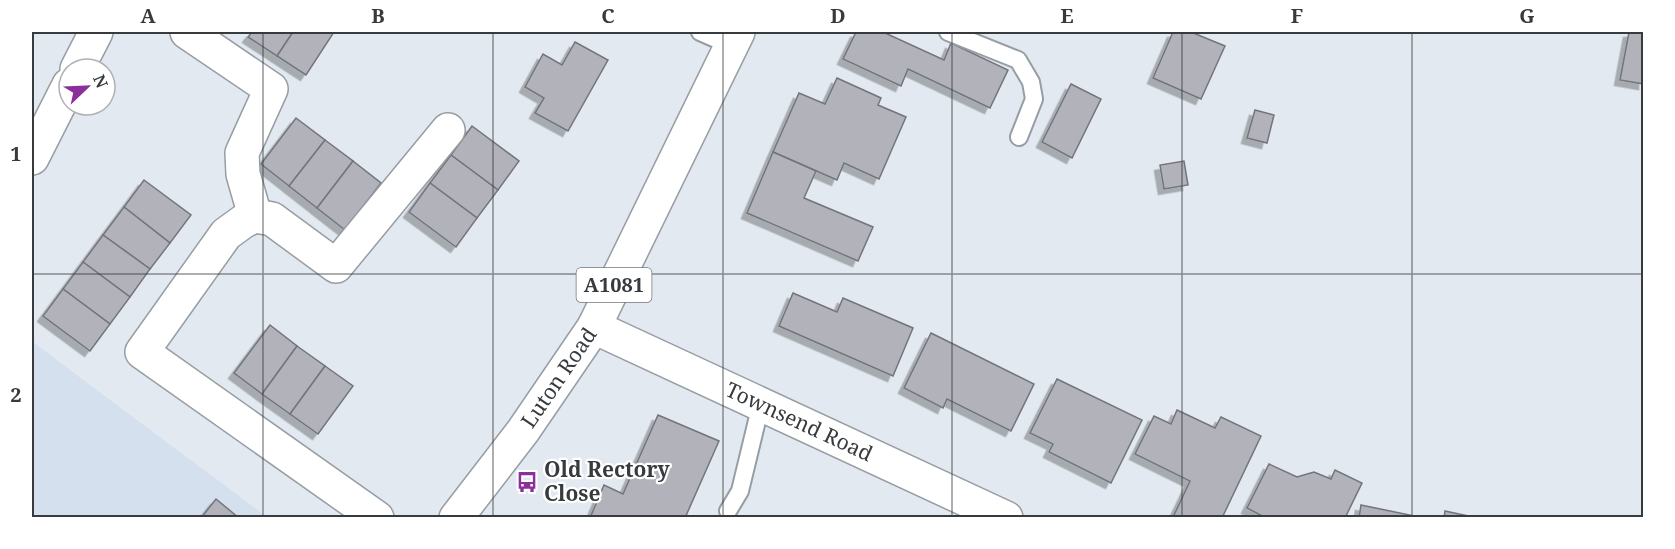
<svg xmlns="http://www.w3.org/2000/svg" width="1675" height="549" font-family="'Noto Serif',serif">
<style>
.built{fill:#d4e0ed}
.building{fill:#b2b2bb;stroke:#73747c;stroke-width:1.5;filter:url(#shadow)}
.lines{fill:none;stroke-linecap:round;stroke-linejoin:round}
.lane-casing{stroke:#969da3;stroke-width:20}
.street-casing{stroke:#969da3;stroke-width:36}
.primary-casing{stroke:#969da3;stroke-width:36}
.lane{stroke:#fff;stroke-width:16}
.street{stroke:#fff;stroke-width:33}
.primary{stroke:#fff;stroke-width:33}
.grid{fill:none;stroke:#383b3e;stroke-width:1.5;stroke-opacity:0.55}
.labels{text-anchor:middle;stroke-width:4.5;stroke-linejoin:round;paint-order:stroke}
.shield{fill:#fff;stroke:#747678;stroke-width:1.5}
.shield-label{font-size:20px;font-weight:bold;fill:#383b3e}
.street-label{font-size:21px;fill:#383b3e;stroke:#fff}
.poi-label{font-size:21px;font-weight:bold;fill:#383b3e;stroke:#fff;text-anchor:start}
.neatline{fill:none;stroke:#383b3e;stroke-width:2}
.grid-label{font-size:20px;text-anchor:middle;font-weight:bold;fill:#383b3e}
</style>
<defs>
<filter id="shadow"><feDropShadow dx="-5.5" dy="5.5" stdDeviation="0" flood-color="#0004"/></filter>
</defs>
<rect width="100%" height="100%" fill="#e3e9f0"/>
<!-- built -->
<path class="built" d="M32,341L86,382L267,517H32Z"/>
<!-- building -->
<g class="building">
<path d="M252,32H293L277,56L248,37Z"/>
<path d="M293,32H334L306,75L277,56Z"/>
<path d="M856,32H883L944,60L951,43L1008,70L990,108L908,69L901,86L843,59Z"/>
<path d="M1173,32H1191L1225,46L1201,99L1153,78Z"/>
<path d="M1629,32H1644V84L1620,80Z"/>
<path d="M575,42L608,60L568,131L535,113L544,98L525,87L543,54L562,65Z"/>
<path d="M837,78L881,98L878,105L906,117L879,179L844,163L837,180L773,152L799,93L825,104Z"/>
<path d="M1071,84L1101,99L1072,158L1042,142Z"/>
<path d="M1255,110L1274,115L1267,143L1247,138Z"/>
<path d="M296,118L325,140L289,186L261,164Z"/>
<path d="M472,126L519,161L498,190L451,155Z"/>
<path d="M325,140L353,161L317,208L289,186Z"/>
<path d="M773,152L816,171L804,198L873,227L858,261L747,213Z"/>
<path d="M451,155L498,190L477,218L430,183Z"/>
<path d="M353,161L381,183L345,230L317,208Z"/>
<path d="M1184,161L1188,185L1164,189L1160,165Z"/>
<path d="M144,180L191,215L170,243L124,207Z"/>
<path d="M430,183L477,218L456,247L409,212Z"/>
<path d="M124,207L170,243L150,269L103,235Z"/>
<path d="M103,235L150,269L130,297L83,262Z"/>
<path d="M83,262L130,297L110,324L63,289Z"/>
<path d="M63,289L110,324L90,351L43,316Z"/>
<path d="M793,293L837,312L843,298L913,328L893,376L779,326Z"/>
<path d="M270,325L297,346L262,394L234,373Z"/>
<path d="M931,333L1034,384L1011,431L947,399L943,408L904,388Z"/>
<path d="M297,346L325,366L290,414L262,394Z"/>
<path d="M325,366L353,386L318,434L290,414Z"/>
<path d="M1057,379L1142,420L1111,483L1049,452L1053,444L1030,433Z"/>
<path d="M1177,410L1215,428L1221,417L1261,436L1222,518H1179L1174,515L1190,481L1135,454L1154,416L1171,424Z"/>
<path d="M658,415L719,441L685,518H590L604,485L623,494Z"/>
<path d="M1269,464L1297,477L1314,472L1331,479L1335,470L1362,483L1345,518H1266L1247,508Z"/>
<path d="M216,499L239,518H201Z"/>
<path d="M1361,505L1424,518H1359Z"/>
<path d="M1445,511L1478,518H1444Z"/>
</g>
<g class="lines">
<defs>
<g id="lane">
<path d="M700,32L732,46"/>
<path d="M948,32L1018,60L1031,82L1034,99L1019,137"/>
<path d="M728,511L740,491L761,404"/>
</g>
<g id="street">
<path d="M187,32L271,89L242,153L243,174L255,216L244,221L226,234L142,352L377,518"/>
<path d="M77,69L96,32"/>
<path d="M32,158L69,85"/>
<path d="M255,216L272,219L336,266L448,130"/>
<path id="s1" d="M594,327L1006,518"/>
</g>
<g id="primary">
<path id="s2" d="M456,518L523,431L594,327L738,32"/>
</g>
</defs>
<!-- lane casing -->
<use href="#lane" class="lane-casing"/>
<!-- street casing -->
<use href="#street" class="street-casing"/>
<!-- primary casing -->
<use href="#primary" class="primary-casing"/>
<!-- lane -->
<use href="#lane" class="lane"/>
<!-- street -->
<use href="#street" class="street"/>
<!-- primary -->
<use href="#primary" class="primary"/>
</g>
<!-- grid -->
<path class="grid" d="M263,32V518M493,32V518M723,32V518M952,32V518M1182,32V518M1412,32V518M32,274H1644"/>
<!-- icons -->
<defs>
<symbol id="bus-bare" viewBox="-9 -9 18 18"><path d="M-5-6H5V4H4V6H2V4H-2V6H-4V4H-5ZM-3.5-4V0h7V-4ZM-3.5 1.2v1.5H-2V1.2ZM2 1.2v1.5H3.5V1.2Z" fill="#8b309b" stroke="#fff" stroke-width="2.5" paint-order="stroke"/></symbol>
</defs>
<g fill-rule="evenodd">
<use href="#bus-bare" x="512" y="467" width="30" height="30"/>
</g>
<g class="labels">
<!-- shield labels -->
<rect class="shield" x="576.5" y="268" width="75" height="34" rx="4.5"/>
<g class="shield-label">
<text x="614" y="292">A1081</text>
</g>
<!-- street labels -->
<g class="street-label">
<text dy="7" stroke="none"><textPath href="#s2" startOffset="174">Luton Road</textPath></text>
<text dy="7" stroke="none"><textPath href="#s1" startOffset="226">Townsend Road</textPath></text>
</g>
<!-- poi labels -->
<g class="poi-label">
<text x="544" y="477">Old Rectory<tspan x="544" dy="24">Close</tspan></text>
</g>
</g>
<!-- border -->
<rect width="1675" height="549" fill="none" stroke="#ffffff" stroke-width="66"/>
<!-- north arrow -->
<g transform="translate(87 87) rotate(67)"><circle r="28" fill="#ffffff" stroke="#afb1b2" stroke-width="1.5"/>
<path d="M0-4.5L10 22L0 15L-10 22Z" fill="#8b309b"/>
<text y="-9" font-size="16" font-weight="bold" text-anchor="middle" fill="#383b3e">N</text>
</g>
<rect x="33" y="33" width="1609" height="483" class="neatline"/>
<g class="grid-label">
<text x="148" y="23">A</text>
<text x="378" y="23">B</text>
<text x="608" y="23">C</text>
<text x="838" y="23">D</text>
<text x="1067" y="23">E</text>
<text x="1297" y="23">F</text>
<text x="1527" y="23">G</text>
<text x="16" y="161">1</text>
<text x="16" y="402">2</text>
</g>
</svg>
